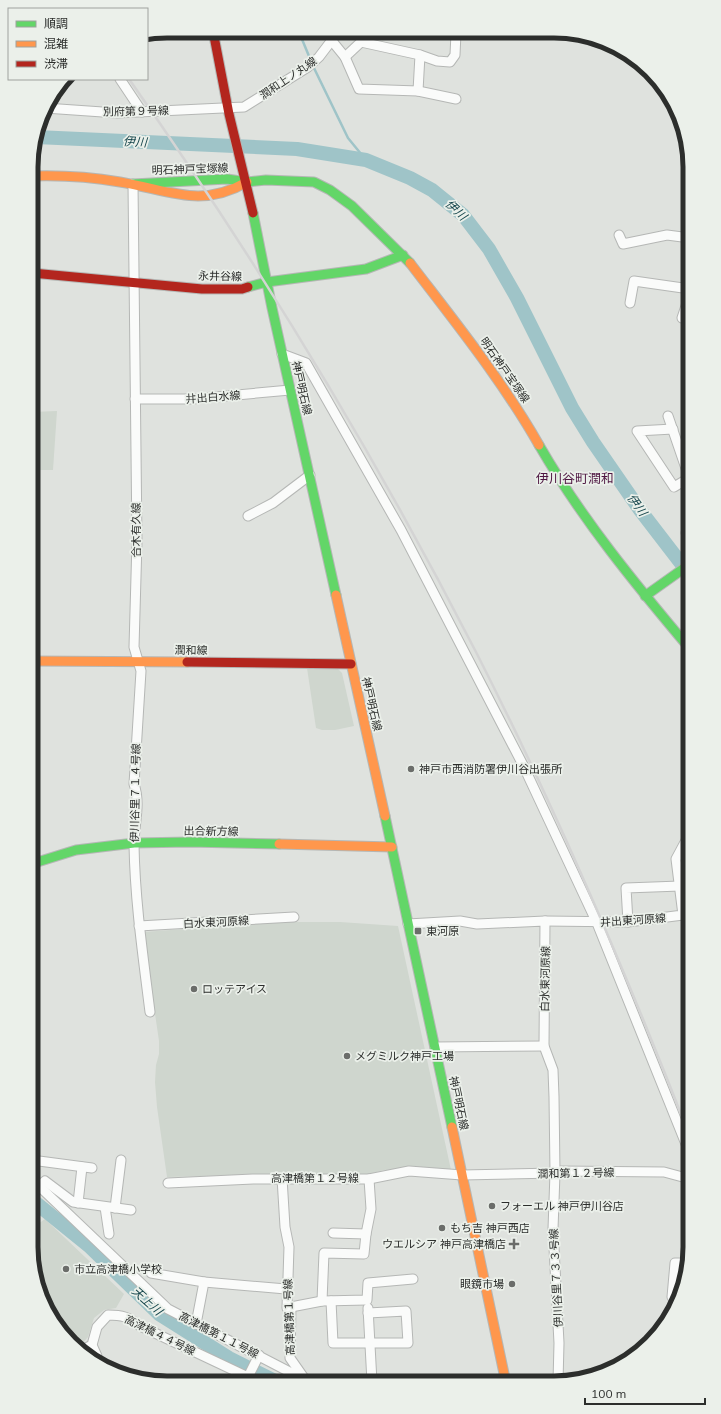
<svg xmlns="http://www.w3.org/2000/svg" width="721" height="1414" font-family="Mulish,'Noto Sans JP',sans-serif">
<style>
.built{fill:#cfd6ce}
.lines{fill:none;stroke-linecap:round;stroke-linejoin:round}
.stream{stroke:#9fc4c8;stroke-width:2.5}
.river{stroke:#9fc4c8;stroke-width:14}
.street-casing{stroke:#b5b7b5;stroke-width:11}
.fast-casing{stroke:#b5b7b5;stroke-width:11}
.slow-casing{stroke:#b5b7b5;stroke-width:11}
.jam-casing{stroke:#b5b7b5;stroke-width:11}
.street{stroke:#fafbfa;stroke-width:9}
.fast{stroke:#63d668;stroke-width:9}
.slow{stroke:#ff974d;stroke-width:9}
.jam{stroke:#b3261e;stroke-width:9}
.rail{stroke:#d4d4d4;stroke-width:2.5}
.poi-dot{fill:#6b6d6a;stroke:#ebf0ea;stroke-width:1.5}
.labels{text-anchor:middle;stroke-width:3.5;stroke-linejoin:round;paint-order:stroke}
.street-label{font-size:11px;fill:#2c2e2c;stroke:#ebf0ea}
.poi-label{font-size:11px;fill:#2c2e2c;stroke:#ebf0ea;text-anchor:start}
.water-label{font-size:12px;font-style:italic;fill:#16464c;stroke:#ebf0ea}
.quarter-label{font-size:13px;fill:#4f1742;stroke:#ebf0ea}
.rim{fill:none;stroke:#2c2e2c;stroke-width:5}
</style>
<rect width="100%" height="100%" fill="#dfe2de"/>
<!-- built -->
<g class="built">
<path d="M32,284L39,285L35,404L32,405Z"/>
<path d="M57,411L53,470H32V412Z"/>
<path d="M307,668H337L342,673L354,726L335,730H322L316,728Z"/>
<path d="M281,922H340L398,926L451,1170L410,1169L384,1170L369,1174L336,1178L277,1174L167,1177L157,1107L155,1082L156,1065L159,1054V1041L143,932Z"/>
<path d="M45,1219L124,1294L116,1308L104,1310L94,1318L88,1337L81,1345L76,1347L38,1290L31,1247V1229Z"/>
</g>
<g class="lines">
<!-- stream -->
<g class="stream">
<path d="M299,32L311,61"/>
<path d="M313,66L348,138L366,160"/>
</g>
<!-- river -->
<g class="river">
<path d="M36,137L297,149L366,160L410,178L432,190L463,215L489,249L517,298L572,408L593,442L640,510L690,575"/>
<path d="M31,1199L89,1246L159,1314L229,1358L277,1382"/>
</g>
<defs>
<g id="street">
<path d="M332,41L345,57L359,89L418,91L420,55"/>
<path d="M361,42L420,55L437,61L450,62L455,55L456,33"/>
<path d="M345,57L361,42L368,32"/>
<path d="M120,79L142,112"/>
<path d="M418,91L456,99"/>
<path d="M45,108L117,113L244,107L308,67L319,57L338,32"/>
<path d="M133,184L137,541L134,647L141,671L134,784C141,804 134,824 134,845C135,901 143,956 150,1012"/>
<path d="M619,235L623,244L667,235L690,238"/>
<path d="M630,303L634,281L690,289"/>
<path d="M690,318H682L690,294"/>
<path d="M282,354L306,363L401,530L523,765L597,923L690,1154"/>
<path d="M135,399H193L290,390"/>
<path d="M668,416L690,480"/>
<path d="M673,429L637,431L674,487L689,478"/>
<path d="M248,516L273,503L310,475"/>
<path d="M690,539L686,533L690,530"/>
<path d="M545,921L628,922L683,915L676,859L690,833"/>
<path d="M628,922L626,888L680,886"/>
<path d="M408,924L460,921L477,924L545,921L544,1046L553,1070L554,1097L555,1173L553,1229L559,1343L558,1382"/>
<path d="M139,926L294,917"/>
<path d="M435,1047L544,1046"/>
<path d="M39,1161L92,1168"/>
<path d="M282,1178L285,1227L289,1247L287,1308L291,1307L290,1358L304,1378"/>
<path d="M688,1179L690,1190"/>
<path d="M31,1182L39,1186L168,1309L309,1382"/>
<path d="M168,1183L253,1179H369L409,1171L462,1175L555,1173L560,1171L664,1172L690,1179"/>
<path d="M39,1186L45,1181L73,1202L131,1210"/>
<path d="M78,1203L82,1167"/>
<path d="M105,1207L109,1234"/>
<path d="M115,1208L121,1160"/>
<path d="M333,1233L366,1234"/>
<path d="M151,1273L204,1282L196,1324"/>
<path d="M204,1282L286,1289"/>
<path d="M672,1297L675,1263H688"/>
<path d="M322,1301L324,1253L364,1254L366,1234L371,1209L369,1179"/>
<path d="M331,1301L333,1343H408L406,1311L368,1313"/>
<path d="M291,1307L322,1301L367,1300L368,1283L413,1279"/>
<path d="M368,1308L372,1382"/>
<path d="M92,1345L97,1356L96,1361"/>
<path d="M80,1351L92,1345L97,1327L108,1315C122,1315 129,1317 140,1326L248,1377L253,1382"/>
<path d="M248,1377L259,1355"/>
</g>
<g id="fast">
<path d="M133,184L227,179L247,182L266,180L314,182L330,190L352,206L410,263"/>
<path d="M253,213L272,308L336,595"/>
<path d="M248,287L267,282L366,269L403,255"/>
<path d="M539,445C581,518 636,585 690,649"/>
<path d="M645,596L690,564"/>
<path d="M385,816L452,1127"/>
<path d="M31,864L76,850L134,843L190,842L279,844"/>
</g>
<g id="slow">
<path d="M32,176C62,175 91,177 120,182C169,190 200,209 247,182"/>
<path d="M410,263C455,322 502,380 539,445"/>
<path d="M336,595L385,816"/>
<path d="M32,661L187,662"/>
<path d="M279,844L392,847"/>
<path d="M452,1127L506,1383"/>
</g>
<g id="jam">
<path d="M213,31L229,114L253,213"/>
<path d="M32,273L202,289H242L248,287"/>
<path d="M187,662L351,664"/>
</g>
</defs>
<!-- street casing -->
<use href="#street" class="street-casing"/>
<!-- fast casing -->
<use href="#fast" class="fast-casing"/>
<!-- slow casing -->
<use href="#slow" class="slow-casing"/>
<!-- jam casing -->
<use href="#jam" class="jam-casing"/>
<!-- street -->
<use href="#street" class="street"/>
<!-- fast -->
<use href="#fast" class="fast"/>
<!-- slow -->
<use href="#slow" class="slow"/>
<!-- jam -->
<use href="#jam" class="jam"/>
<!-- rail -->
<path class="rail" d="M129,79C258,262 374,453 476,652C556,809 626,972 690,1137"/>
</g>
<!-- markers -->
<g class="poi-dot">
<circle cx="411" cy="769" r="4"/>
<rect x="414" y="927" width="8" height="8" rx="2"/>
<circle cx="194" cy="989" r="4"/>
<circle cx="347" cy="1056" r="4"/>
<circle cx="492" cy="1206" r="4"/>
<circle cx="442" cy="1228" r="4"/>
<path d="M512 1238h4v4h4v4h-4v4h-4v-4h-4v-4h4z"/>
<circle cx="66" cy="1269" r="4"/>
<circle cx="512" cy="1284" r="4"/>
</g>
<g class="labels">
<!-- street labels -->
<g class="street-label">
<text transform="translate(288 78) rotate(-34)" y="4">潤和上ノ丸線</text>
<text transform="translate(136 111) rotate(-1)" y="4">別府第９号線</text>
<text transform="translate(190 169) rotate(-2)" y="4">明石神戸宝塚線</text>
<text transform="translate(220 276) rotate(1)" y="4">永井谷線</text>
<text transform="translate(505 370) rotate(55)" y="4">明石神戸宝塚線</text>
<text transform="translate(302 388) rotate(77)" y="4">神戸明石線</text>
<text transform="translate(213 397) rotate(-4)" y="4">井出白水線</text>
<text transform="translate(136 530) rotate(-90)" y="4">合木有久線</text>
<text transform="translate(191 650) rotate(1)" y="4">潤和線</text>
<text transform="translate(372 704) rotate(77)" y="4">神戸明石線</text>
<text transform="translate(135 793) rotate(-89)" y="4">伊川谷里７１４号線</text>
<text transform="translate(211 831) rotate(1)" y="4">出合新方線</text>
<text transform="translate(633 920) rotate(-4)" y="4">井出東河原線</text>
<text transform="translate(216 922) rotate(-3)" y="4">白水東河原線</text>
<text transform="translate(545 979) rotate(-89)" y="4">白水東河原線</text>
<text transform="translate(459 1103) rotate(78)" y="4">神戸明石線</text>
<text transform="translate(576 1173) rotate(-1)" y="4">潤和第１２号線</text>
<text x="315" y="1182">高津橋第１２号線</text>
<text transform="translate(556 1278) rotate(-93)" y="4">伊川谷里７３３号線</text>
<text transform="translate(289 1317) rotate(-92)" y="4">高津橋第１号線</text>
<text transform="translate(160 1335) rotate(26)" y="4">高津橋４４号線</text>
<text transform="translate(219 1335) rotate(27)" y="4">高津橋第１１号線</text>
</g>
<!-- poi labels -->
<g class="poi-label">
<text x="419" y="773">神戸市西消防署伊川谷出張所</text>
<text x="426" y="935">東河原</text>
<text x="202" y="993">ロッテアイス</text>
<text x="355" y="1060">メグミルク神戸工場</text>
<text x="500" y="1210">フォーエル 神戸伊川谷店</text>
<text x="450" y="1232">もち吉 神戸西店</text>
<text x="506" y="1248" text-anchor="end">ウエルシア 神戸高津橋店</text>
<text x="74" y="1273">市立高津橋小学校</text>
<text x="504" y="1288" text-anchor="end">眼鏡市場</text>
</g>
<!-- water labels -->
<g class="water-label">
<text transform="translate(135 142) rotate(3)" y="4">伊川</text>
<text transform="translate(456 210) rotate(43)" y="4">伊川</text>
<text transform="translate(637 505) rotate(54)" y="4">伊川</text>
<text transform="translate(147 1301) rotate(42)" y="4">天上川</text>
</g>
<!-- quarter labels -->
<g class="quarter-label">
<text x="575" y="483">伊川谷町潤和</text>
</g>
</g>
<!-- crop -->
<path d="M0 0H721V1414H0ZM167 38H554A129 129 0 0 1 683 167V1247A129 129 0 0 1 554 1376H167A129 129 0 0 1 38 1247V167A129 129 0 0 1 167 38Z" fill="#ebf0ea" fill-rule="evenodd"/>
<path class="rim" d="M167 38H554A129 129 0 0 1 683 167V1247A129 129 0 0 1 554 1376H167A129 129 0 0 1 38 1247V167A129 129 0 0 1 167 38Z"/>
<!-- legend -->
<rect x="8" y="8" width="140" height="72" fill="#ebf0ea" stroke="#9fa29e"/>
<rect x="16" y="21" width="20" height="6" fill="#63d668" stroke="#9fa29e"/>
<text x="44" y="28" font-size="12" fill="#2c2e2c">順調</text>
<rect x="16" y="41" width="20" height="6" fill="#ff974d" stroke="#9fa29e"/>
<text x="44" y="48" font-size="12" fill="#2c2e2c">混雑</text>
<rect x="16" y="61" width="20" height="6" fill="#b3261e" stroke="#9fa29e"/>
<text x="44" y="68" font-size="12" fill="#2c2e2c">渋滞</text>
<!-- scale -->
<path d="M585 1398v6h120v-6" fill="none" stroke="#2c2e2c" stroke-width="2"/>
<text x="591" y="1398" font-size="12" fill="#2c2e2c" stroke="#ebf0ea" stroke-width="3" paint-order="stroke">100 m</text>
</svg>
